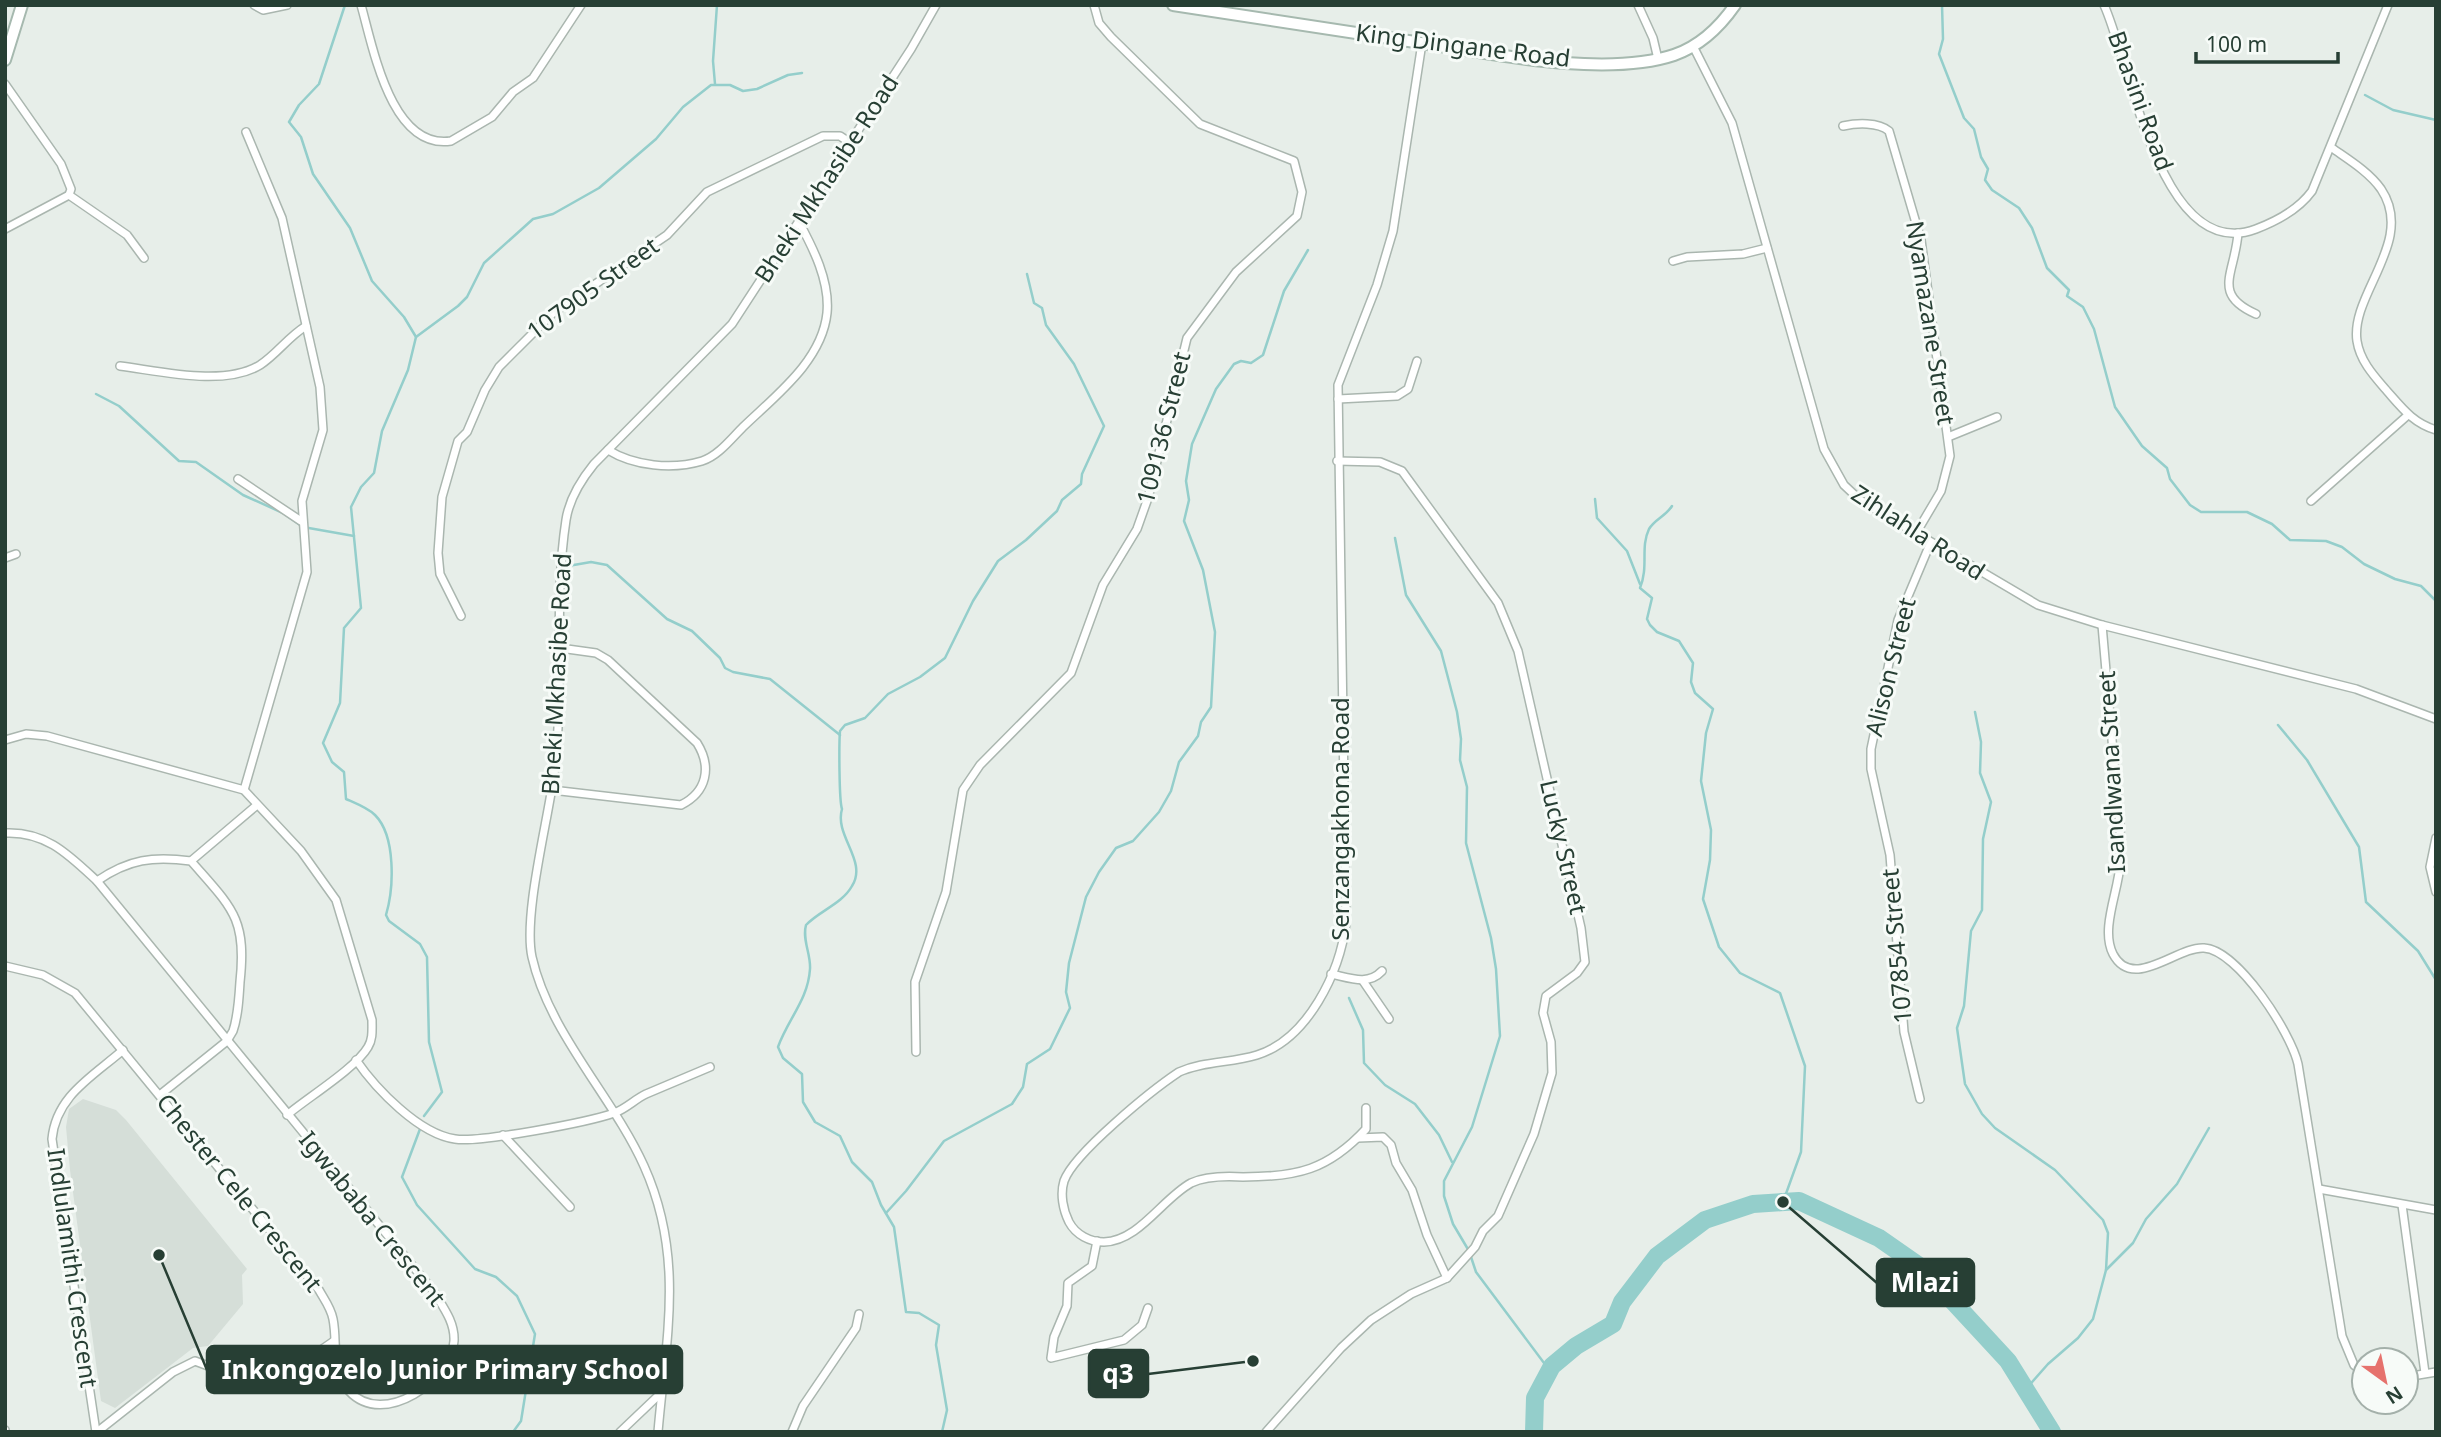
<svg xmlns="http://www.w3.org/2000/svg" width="2441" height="1437" font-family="'Noto Sans',sans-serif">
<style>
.built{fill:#d5ded8}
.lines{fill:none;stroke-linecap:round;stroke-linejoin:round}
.stream{stroke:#94cecb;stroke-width:2.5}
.river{stroke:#94cecb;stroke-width:18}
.street-casing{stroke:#aab6af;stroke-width:10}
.secondary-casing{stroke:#a6b9af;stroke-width:14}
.street{stroke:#fff;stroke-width:7}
.secondary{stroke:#fff;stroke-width:10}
.labels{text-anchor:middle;stroke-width:6;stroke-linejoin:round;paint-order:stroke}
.street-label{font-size:24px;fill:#273f34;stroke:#f7fbf8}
.leader{fill:none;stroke:#273f34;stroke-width:2.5}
.callout-dot{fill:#273f34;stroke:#f7fbf8;stroke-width:2.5}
.callout{fill:#273f34;stroke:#273f34;stroke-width:2.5}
.callout-label{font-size:26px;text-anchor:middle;font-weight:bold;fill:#fff}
</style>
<rect width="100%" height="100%" fill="#e7eee9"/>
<!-- built -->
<path class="built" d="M83,1099L116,1110L126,1120L247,1269L242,1275L243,1304L208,1346L193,1348L115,1408L101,1401L70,1170L66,1127L69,1109Z"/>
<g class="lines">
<!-- stream -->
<g class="stream">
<path d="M345,5L319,84L299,105L289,122L301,137L313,174L350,228L372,281L404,317L416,337"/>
<path d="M1942,5L1943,39L1939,54L1964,118L1974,129L1981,157L1988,169L1985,180L1992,190L2019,208L2032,228L2047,268L2069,290L2067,296L2083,307L2094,329L2115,407L2142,446L2167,468L2170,479L2190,505L2201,512H2247L2272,524L2290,540L2326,541L2342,547L2364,564L2395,579L2421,586L2436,601"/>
<path d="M715,84L713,61L717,5"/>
<path d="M2365,95L2393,110L2436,120"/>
<path d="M96,394L119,406L179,461L196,462L243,495L283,513L303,527L354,536"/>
<path d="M1595,499L1597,518L1627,551L1640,584"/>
<path d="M1672,506C1666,516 1655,519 1649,529C1640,548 1649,566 1640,588L1652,598L1647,619L1650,625L1657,632L1679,641L1693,663L1691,682L1695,693L1713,709L1706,733L1701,781L1711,830L1710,860L1703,899L1719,947L1740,973L1780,993L1805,1066L1801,1152L1783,1202"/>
<path d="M1395,538L1406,595L1441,651L1457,712L1461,739L1460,760L1467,787L1466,843L1491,938L1496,969L1500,1036L1472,1127L1444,1181V1196L1453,1224L1469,1251"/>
<path d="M568,566L591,562L607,565L667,619L692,631L720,658L725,668L733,672L770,679L840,735"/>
<path d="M1975,712L1981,742L1980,773L1991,802L1983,839L1982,910L1971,931L1964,1006L1957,1028L1965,1084L1982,1114L1995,1128L2055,1170L2103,1220L2108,1233L2106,1270"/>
<path d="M2278,725L2307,760L2359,847L2366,902L2418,951L2436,980"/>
<path d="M1349,998L1363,1030L1364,1063L1385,1085L1415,1104L1439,1135L1452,1162"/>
<path d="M424,1116L442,1092L429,1042L427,957L420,944L389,921L386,915C394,888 396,836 375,815C368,808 355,803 346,799L344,772L332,762L323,743L340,703L344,628L361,608L351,507L361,487L374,473L382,431L408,370L416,337L458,306L467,297L484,263L533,219L553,214L599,188L656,139L683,107L711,85H730L743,91L757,89L788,75L802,73"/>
<path d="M420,1129L402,1177L417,1205L475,1269L496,1277L517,1296L535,1334L521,1421L513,1432"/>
<path d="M886,1213L906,1191L944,1141L1012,1104L1023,1087L1027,1064L1050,1049L1070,1008L1066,992L1069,963L1086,897L1099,872L1116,848L1133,841L1159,812L1171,791L1179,762L1198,736L1201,722L1211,707L1215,632L1203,570L1184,521L1189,500L1186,481L1192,444L1216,389L1234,364L1241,361L1251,363L1263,355L1284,291L1308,250"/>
<path d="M1470,1254L1476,1272L1550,1371"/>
<path d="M2025,1390L2048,1364L2078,1338L2093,1319L2106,1270L2133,1243L2146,1219L2177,1184L2209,1128"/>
<path d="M942,1432L947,1410L936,1345L939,1325L919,1313L906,1312L894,1227L881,1205L872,1182L852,1162L840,1136L815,1122L803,1102L802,1074L783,1058L778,1047C788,1019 808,1000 810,969C811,954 802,940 806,925C819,911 842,904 852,886C868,861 834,836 842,809C839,801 839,742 840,731L845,725L865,718L888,694L920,677L945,658L973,601L998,561L1026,540L1057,511L1062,500L1081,484L1082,474L1104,426L1074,364L1046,325L1042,308L1034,303L1027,274"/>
</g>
<!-- river -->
<path class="river" d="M1534,1432L1535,1398L1552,1366L1576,1346L1613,1324L1622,1302L1657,1256L1705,1220L1753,1204L1799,1201L1879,1238L1922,1268L2008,1361L2052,1432"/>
<defs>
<g id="street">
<path d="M254,5L263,10L287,5"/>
<path d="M361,5C373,47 391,150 451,141L492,117L513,92L533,78L581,5"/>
<path d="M1638,5L1653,38L1658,59"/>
<path d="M2104,5C2131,63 2160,265 2256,229C2277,221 2299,209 2312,191L2388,5"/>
<path d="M1693,46L1732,123L1824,449L1844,485L1860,500L2038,605L2102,625L2356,689L2436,719"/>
<path d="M5,84L61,164L71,189L69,195L127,235L144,258"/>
<path d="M1843,126C1857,123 1878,122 1889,131L1921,240L1950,456L1941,491L1915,535"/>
<path d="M2332,148C2349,160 2369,172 2381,189C2416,241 2350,294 2357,341C2360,361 2374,376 2387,391C2402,408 2413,423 2436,430"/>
<path d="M5,229L69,195"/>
<path d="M2238,233C2235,274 2211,294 2256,314"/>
<path d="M1673,261L1687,257L1743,254L1767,248"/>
<path d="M120,366C160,371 224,387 260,365C277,354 288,337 306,326"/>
<path d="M1338,399L1397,396L1408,389L1417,361"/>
<path d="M1948,437L1997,417"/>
<path d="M608,450C634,466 672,470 702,461C718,456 731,439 743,427C775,396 822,361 827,313C830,281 813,248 799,222"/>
<path d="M1337,461L1380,462L1402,471L1498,603L1518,651L1581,928L1585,962L1577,973L1546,996L1543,1013L1551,1042L1552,1073L1534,1134L1498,1216L1483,1231L1475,1247L1447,1278"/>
<path d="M238,479L301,521"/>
<path d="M2311,501L2408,415"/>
<path d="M5,558L16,554"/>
<path d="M461,616L440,574L438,553L442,497L458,441L467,432L485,390L499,367L553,313L667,235L707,192L823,136H840L849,142"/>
<path d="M2102,625C2106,675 2111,724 2115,774C2118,804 2122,834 2120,864C2119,890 2100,929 2113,954C2133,992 2177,946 2204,948C2238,950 2291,1033 2298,1064L2342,1336L2354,1365L2364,1373"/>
<path d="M5,740L26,734L47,736L244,790L301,851L336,900L372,1020C372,1030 373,1039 368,1047C356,1068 307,1098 287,1115"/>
<path d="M244,790L307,572L302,501L323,430L320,387L282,218L246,132"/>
<path d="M552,790L681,805C707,792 712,767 697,743L608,660L596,653L560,648"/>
<path d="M5,833C46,831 69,855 97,881L434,1292C443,1307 455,1322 454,1341C452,1379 384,1429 349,1391C330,1370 338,1344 333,1319C331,1308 324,1299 319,1290L75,993L43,975L5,966"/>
<path d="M2436,838L2430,867L2436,892"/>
<path d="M191,861L257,805"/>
<path d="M97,881C129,859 153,856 191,861C232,908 247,918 240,982C239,999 238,1016 233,1031L227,1041L161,1094"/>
<path d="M1331,974C1350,978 1368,986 1382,971"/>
<path d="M1363,981L1389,1019"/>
<path d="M916,1052L915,982L946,892L963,790L980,765L1071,673L1103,585L1137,529L1148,498L1187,338L1236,272L1297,216L1302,192L1294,161L1200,124L1111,37L1099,23L1094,5"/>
<path d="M356,1060C376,1089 419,1134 455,1139C479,1143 589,1122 614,1113C626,1109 635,1099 646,1094C667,1085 689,1076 710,1067"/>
<path d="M1920,1099L1904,1032L1890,855L1871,769V749L1898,620L1930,544"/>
<path d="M1366,1108V1129C1328,1170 1297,1177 1243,1177C1227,1176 1206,1176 1191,1183C1162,1199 1139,1241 1104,1242C1090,1242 1076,1235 1069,1222C1063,1210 1060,1194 1064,1181C1074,1153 1152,1090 1179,1072C1204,1061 1231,1063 1257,1055C1308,1039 1340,972 1346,923L1338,385L1377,285L1393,231L1422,43"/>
<path d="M503,1135L570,1207"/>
<path d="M2319,1189L2436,1210"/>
<path d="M2402,1205L2425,1373"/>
<path d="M1097,1241L1092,1266L1068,1283L1067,1306L1054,1337L1051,1358L1124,1340L1142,1325L1148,1308"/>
<path d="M2406,1377L2436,1372"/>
<path d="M5,1430V1432"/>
<path d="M96,1432L52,1139C56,1096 92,1077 123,1050"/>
<path d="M97,1432L173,1372L195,1361L266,1388L334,1341"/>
<path d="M620,1432L661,1393"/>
<path d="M658,1432C666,1338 685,1257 644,1166C613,1097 549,1033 532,957C523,915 548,821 554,774C565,690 553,604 566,520C569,500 581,480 594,464L732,324L911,49L936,5"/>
<path d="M792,1432L803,1406L856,1328L859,1314"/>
<path d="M1266,1432L1341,1348L1371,1320L1411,1294L1447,1278L1427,1235L1412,1190L1396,1163L1391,1145L1383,1137L1358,1138"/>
</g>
<g id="secondary">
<path d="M1173,5C1254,17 1335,29 1415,42C1487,53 1605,78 1674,55C1700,46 1719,28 1735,5"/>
<path d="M5,60L22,5"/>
</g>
</defs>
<!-- street casing -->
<use href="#street" class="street-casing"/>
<!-- secondary casing -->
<use href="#secondary" class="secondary-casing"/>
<!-- street -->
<use href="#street" class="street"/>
<!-- secondary -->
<use href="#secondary" class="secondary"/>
</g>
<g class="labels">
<!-- street labels -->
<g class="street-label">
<text transform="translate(1463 46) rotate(7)" y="8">King Dingane Road</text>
<text transform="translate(2140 101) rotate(70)" y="8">Bhasini Road</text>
<text transform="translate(827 179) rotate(-57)" y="8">Bheki Mkhasibe Road</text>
<text transform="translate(593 289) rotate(-36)" y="8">107905 Street</text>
<text transform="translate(1930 323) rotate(81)" y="8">Nyamazane Street</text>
<text transform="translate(1164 428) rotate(-76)" y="8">109136 Street</text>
<text transform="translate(1918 533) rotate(33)" y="8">Zihlahla Road</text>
<text transform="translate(1891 667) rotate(-76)" y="8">Alison Street</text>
<text transform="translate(557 674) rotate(-87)" y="8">Bheki Mkhasibe Road</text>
<text transform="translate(2112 772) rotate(-93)" y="8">Isandlwana Street</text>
<text transform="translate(1341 819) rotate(-90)" y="8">Senzangakhona Road</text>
<text transform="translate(1563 847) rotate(77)" y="8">Lucky Street</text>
<text transform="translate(1897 946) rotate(-95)" y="8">107854 Street</text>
<text transform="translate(239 1193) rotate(51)" y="8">Chester Cele Crescent</text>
<text transform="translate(372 1219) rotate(51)" y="8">Igwababa Crescent</text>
<text transform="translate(72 1268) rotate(82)" y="8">Indlulamithi Crescent</text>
</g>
</g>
<!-- callouts -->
<path class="leader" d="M1783 1202L1877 1283M159 1255L207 1370M1253 1361L1148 1374"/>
<g class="callout-dot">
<circle cx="1783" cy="1202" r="7"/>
<circle cx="159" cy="1255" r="7"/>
<circle cx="1253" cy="1361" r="7"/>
</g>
<g class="callout">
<rect x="1877" y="1259" width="97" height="47" rx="7"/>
<rect x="207" y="1346" width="475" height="47" rx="7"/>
<rect x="1089" y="1350" width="59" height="47" rx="7"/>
</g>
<g class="callout-label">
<text x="1925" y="1292">Mlazi</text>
<text x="445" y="1379">Inkongozelo Junior Primary School</text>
<text x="1118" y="1383">q3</text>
</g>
<!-- border -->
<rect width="2441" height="1437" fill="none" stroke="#273f34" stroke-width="14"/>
<!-- north arrow -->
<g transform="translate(2385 1381) rotate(147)"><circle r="33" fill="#f7fbf8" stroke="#a4b0aa" stroke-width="2"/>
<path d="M0-5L12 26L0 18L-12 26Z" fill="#e6726d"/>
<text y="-10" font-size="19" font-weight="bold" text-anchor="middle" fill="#273f34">N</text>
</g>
<!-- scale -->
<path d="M2196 52v10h142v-10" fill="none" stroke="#273f34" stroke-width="3.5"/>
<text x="2206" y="52" font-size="21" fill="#273f34" stroke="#f7fbf8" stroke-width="5" paint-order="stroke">100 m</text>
</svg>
